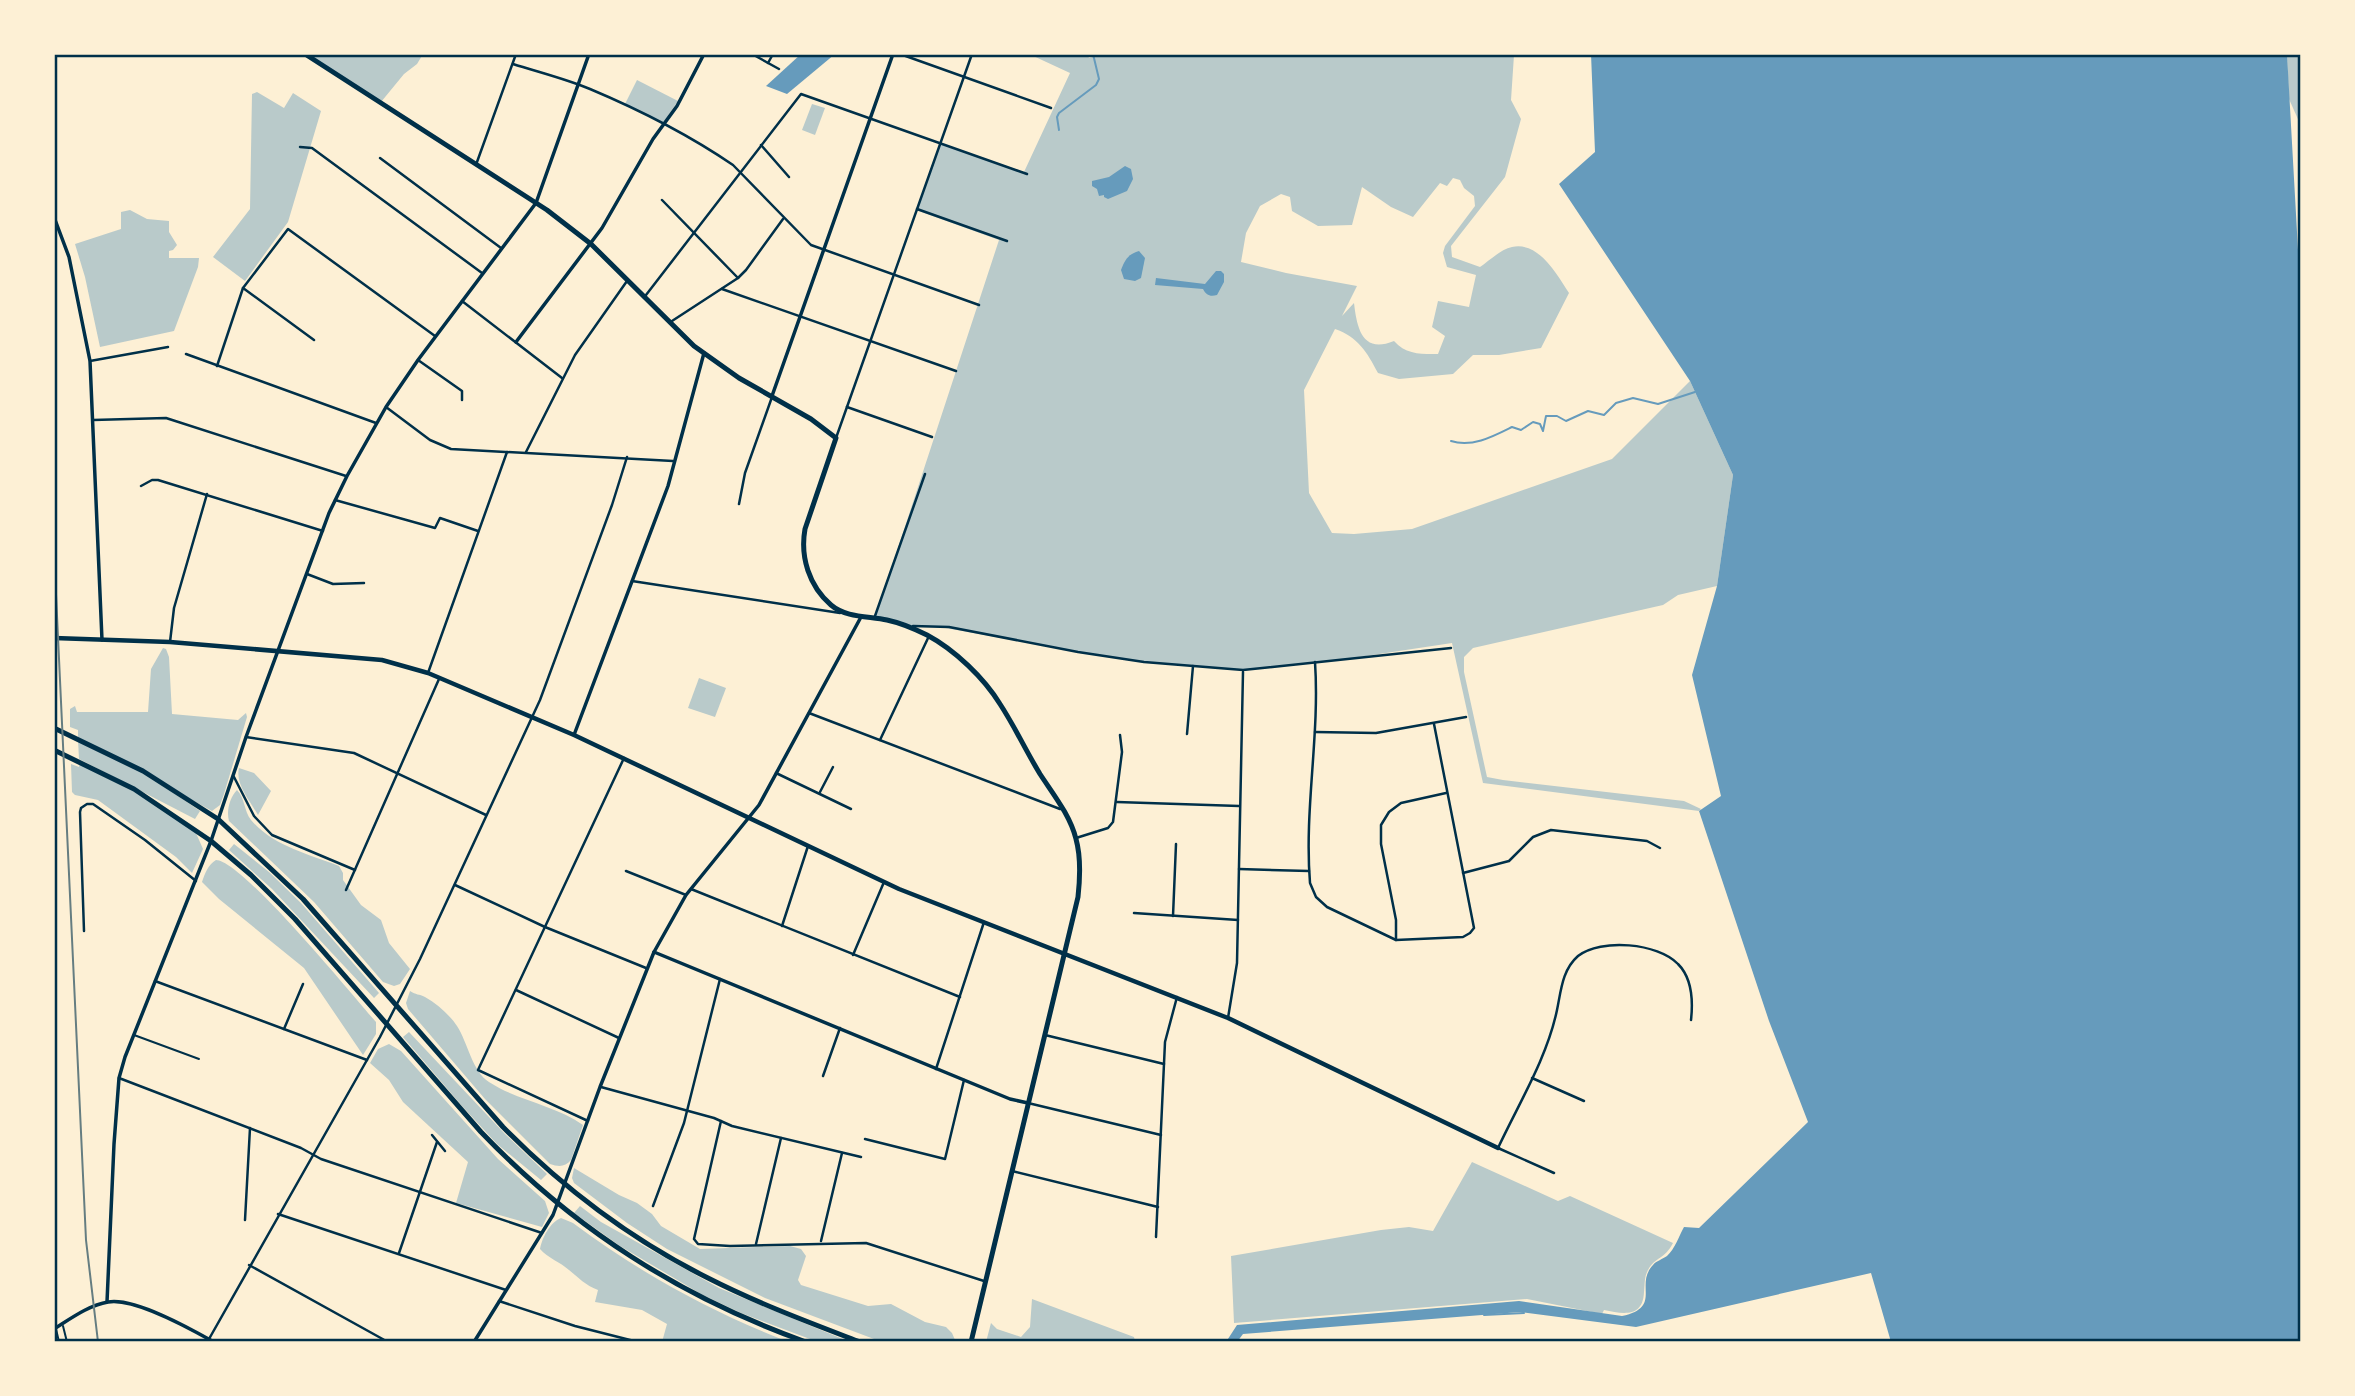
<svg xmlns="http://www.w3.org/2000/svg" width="2355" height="1396" font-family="'PT Serif',serif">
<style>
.green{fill:#b9caca;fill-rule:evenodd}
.water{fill:#669bbc}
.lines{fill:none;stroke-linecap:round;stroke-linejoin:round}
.stream{stroke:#669bbc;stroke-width:2}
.service{stroke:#003049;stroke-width:2}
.pedestrian{stroke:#003049;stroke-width:2.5}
.minor{stroke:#003049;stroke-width:2.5}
.tertiary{stroke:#003049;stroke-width:3.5}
.secondary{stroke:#003049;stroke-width:4.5}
.primary{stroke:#003049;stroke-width:5}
.trunk{stroke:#003049;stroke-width:5}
.rail{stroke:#657d81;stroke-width:2}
.neatline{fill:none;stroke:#003049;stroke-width:2.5}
</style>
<rect width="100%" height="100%" fill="#fdf0d5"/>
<!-- green -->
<g class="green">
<path d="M308,54H423L417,64L404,74L381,102Z"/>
<path d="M1029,54H1087L1089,58L1106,54L1514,55L1511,100L1521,119L1505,177L1451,246L1452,257L1480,267C1489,261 1501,249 1512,247C1539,241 1557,275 1569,293L1541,348L1499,355H1473L1453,374L1399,379L1378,373C1367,352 1358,337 1335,329L1304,390L1309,493L1332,533L1354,534L1412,529L1612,459L1690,381L1733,475L1717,586L1678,595L1663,605L1473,648L1464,657V672L1487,777L1503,780L1684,801L1701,809L1699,811L1483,783L1452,643L1346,659L1243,670L1152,663L1080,652L940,627L907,626L875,618L999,240L916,210L941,143L1024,172L1070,73ZM1453,178L1460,180L1464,188L1474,196L1475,206L1445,246L1443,253L1447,267L1476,275L1469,307L1438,301L1432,327L1445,336L1438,354C1422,354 1406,355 1394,341C1362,354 1357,328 1354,303L1342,316L1357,286L1286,273L1241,262L1246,233L1260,206L1281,194L1290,197L1292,211L1318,226L1352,225L1362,187L1391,207L1413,217L1440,183L1447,186Z"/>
<path d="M2287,54H2301V126L2289,99Z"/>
<path d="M637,80L678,101L663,123L625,104Z"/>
<path d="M257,92L284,108L293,93L321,111L288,222L245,281L213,257L250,209L252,94Z"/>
<path d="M812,104L825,108L815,135L802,130Z"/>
<path d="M130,210L147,219L169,221V232L177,245L173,250L169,251V258H199L198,267L174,331L100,347L85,277L75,244L121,229V212Z"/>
<path d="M163,648L166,649L169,657L172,714L238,720L246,713L247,717L224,794L220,805L212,811L78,737V730L70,727V709L75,706L77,712H148L151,669Z"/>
<path d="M699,678L726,688L715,717L688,708Z"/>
<path d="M78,740L143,772L200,811L195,819L79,759Z"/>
<path d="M80,763L139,794L196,833L203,849L192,873L176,857L98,800L75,795L72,792L71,764L79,767Z"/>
<path d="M239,768L254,773L271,791L258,815C250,801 235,784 239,768Z"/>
<path d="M237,790C245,798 244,811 251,820C273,846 308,854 339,866L343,873V880L361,905L381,920L389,943L410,969L400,984L394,986L383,982L314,902L229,821C226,811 230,797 237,790Z"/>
<path d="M234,844L269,872L301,903L379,993L374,998L272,889L229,850Z"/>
<path d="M216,860C243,861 353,996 376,1022V1034L363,1055L304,968L219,899L202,882C205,873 208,865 216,860Z"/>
<path d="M410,991C416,995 419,994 425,997C437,1004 449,1014 457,1026C468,1043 472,1071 489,1082C518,1101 555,1105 583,1125L571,1160C565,1167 559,1167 550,1164L485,1099L408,1009L406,1003Z"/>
<path d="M409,1032L505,1134L547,1174L541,1180L497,1144L462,1106L403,1037Z"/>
<path d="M389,1044L401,1051L498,1159L545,1201L549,1213L542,1227L456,1203L468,1162L403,1102L389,1080L370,1063L378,1049Z"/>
<path d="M1472,1162L1558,1201L1570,1196L1673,1243C1665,1259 1655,1257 1648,1270C1644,1277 1645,1284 1644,1292C1643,1318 1623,1314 1604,1310L1602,1314L1527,1299L1234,1323L1231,1256L1381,1230L1409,1227L1433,1231Z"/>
<path d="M574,1168L619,1195L637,1203L652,1214L661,1226L700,1249L790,1246L801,1249L806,1256L798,1280L801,1285L868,1306L891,1304L925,1322L946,1327L952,1333L955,1340L961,1342H882L765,1298L667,1249L627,1223L574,1183L572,1178Z"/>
<path d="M580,1206L601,1222L719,1288L850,1342H818L741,1313L701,1294L620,1246L574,1213Z"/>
<path d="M561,1218L573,1223C640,1273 711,1312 789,1342H662L667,1324L642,1310L595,1302L598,1290C585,1285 579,1278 569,1270C560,1262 548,1258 540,1249C542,1238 550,1222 561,1218Z"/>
<path d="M1032,1299L1134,1337L1135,1341L986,1342L991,1323L997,1329L1021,1337L1030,1327Z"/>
</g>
<!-- water -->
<g class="water">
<path d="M801,54H835L787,94L766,86Z"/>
<path d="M1591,54H2287L2301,303V1342H1891L1871,1273L1636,1327L1520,1312L1243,1334L1237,1342H1226L1237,1325L1519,1301L1622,1316C1663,1307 1634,1285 1653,1265C1656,1261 1663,1259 1667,1256C1675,1249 1679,1236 1684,1227L1699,1228L1808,1122L1769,1021L1699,811L1721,796L1692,675L1717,586L1733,475L1690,381L1559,184L1595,152Z"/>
<path d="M1125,166L1131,169L1133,179L1127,191L1108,199L1104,197V195L1099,196L1097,189L1092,186V181L1109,177Z"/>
<path d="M1139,251L1145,258L1141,278L1135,281L1124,279L1121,270C1125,260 1128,254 1139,251Z"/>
<path d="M1216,271H1221L1224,274V282L1217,295C1210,297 1206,295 1203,289L1155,285L1156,278L1205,284Z"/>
</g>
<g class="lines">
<!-- stream -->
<g class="stream">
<path d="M1059,130L1057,117L1059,113L1096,85L1099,79L1093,54"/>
<path d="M1451,441C1472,448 1494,436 1512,427L1521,430L1533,422L1540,424L1543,431L1546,416H1557L1566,421L1588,411L1604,415L1616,403L1633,398L1658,404L1695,392"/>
<path d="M1484,1315L1524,1313"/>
</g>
<!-- service -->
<g class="service">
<path d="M134,1035L199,1059"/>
<path d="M63,1326L67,1342"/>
<path d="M56,1329L59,1342"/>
</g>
<!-- pedestrian -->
<path class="pedestrian" d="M300,147L312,148L482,273"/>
<!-- minor -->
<g class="minor">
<path d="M752,54L779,69"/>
<path d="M900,54L1051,108"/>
<path d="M768,63L773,54"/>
<path d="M513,64C538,72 566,79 590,89C640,110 689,135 733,165L811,245L979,305"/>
<path d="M761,145L789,177"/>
<path d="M380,158L501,248"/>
<path d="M477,162L516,54"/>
<path d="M662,200L738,278"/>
<path d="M917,209L1007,241"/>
<path d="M243,288L314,340"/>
<path d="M722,289L956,371"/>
<path d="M646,295L801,94L1027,174"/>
<path d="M462,301L562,378"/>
<path d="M672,321L738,278L746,270L783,219"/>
<path d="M186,354L376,423"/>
<path d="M418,360L462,391V400"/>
<path d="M90,361L168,347"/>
<path d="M217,366L243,288L288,229L435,336"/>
<path d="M386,407L430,440L451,449L673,461"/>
<path d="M847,407L932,437"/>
<path d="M93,420L166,418L346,476"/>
<path d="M836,438L972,54"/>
<path d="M526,452L575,355L627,281"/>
<path d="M141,486L152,480H158L323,531"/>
<path d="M335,500L435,528L440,518L478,531"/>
<path d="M739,504L745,473L772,397"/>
<path d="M307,574L333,584L364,583"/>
<path d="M632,581L840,613"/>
<path d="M875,616L925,474"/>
<path d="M913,626L949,627L1078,652L1144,662L1243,670L1451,648"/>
<path d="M170,642L174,608L207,494"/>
<path d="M1315,662C1320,736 1304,809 1310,883L1316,897L1327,907L1396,940L1463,937L1470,933L1474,928L1434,724"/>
<path d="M428,673L507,452"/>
<path d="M809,713L1060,809"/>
<path d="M1315,732L1376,733L1466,717"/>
<path d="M1187,734L1193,666"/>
<path d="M246,737L354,753L486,815"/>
<path d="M880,740L929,636"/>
<path d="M776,773L851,809"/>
<path d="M234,777L254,816L272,835L355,870"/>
<path d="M820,792L833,767"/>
<path d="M1117,802L1239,806"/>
<path d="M1076,838L1108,828L1113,822L1122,752L1120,735"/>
<path d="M1239,869L1309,871"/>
<path d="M626,871L686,895"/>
<path d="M1463,873L1509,861L1533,837L1551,830L1647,841L1660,848"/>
<path d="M455,885L545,927L646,968"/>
<path d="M691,889L960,997"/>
<path d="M346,890L439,679"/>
<path d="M1134,913L1238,920"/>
<path d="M1173,916L1176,844"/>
<path d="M782,926L808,846"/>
<path d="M84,931L80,812L81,808L87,804H93L145,840L196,881"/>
<path d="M1396,940V920L1381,844V825L1389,812L1401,803L1446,793"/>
<path d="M853,955L884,882"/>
<path d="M155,981L367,1060"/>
<path d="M516,990L619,1038"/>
<path d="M1228,1018L1237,963L1243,672"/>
<path d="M284,1029L303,984"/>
<path d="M1045,1035L1164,1064"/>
<path d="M936,1069L984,922"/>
<path d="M823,1076L840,1028"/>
<path d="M119,1078L301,1148L321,1159L542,1233"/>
<path d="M1532,1078L1584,1101"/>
<path d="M601,1087L714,1118L732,1126L861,1157"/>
<path d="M1028,1103L1161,1135"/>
<path d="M588,1121L478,1070L624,758"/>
<path d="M721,1121L694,1239L698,1244L730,1246L866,1243L984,1281"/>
<path d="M432,1135L445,1151"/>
<path d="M865,1139L945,1159L964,1080"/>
<path d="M1012,1171L1158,1207"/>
<path d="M1554,1173L1498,1148C1519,1103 1547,1058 1557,1010C1561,991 1562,970 1578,956C1601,938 1658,943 1678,964C1692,978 1693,1002 1691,1020"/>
<path d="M653,1206L684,1123L720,979"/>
<path d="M278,1214L506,1290"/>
<path d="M245,1220L250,1128"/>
<path d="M1156,1237L1165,1042L1177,997"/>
<path d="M821,1241L842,1153"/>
<path d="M756,1244L781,1138"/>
<path d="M399,1253L437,1142"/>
<path d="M249,1265L388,1342"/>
<path d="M499,1301L575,1326L638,1342"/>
<path d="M209,1339L380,1037L420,959L540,700L612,505L627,457"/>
</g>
<!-- tertiary -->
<g class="tertiary">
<path d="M54,217L69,257L90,361L102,640"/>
<path d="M516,342L602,228L653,139L677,106L704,54"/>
<path d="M772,396L893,54"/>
<path d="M574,735L668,486L704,353"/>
<path d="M654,952L1010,1099L1028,1103"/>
<path d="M107,1302L114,1144L119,1078L125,1057L211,841L246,737L329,513L347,476L386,407L418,360L536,203L589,54"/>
<path d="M54,1329C70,1319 89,1305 108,1302C134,1297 191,1329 214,1342"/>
<path d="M474,1342L553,1215L600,1087L654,952L686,895L759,805L861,617"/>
</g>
<!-- secondary -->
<path class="secondary" d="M54,638L170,642L382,660L428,673L574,735L899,889L1228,1018L1498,1148"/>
<!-- primary -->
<path class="primary" d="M305,54L547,210L591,244L694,346L739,378L811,419L836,438L805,529C800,557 809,586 831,605C846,618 870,616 887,620C901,623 915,629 927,635C955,650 984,678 1000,704C1015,727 1026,751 1040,774C1053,794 1070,815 1076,839C1081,857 1080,879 1078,897L971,1342"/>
<!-- trunk -->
<g class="trunk">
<path d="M54,728L143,771L218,819L303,899L503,1127C563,1188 632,1240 708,1278C757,1303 808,1322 860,1342"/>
<path d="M54,750L134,789L211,841L251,875L295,919L481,1132C574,1229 680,1297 806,1342"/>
</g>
<!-- rail -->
<path class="rail" d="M54,551L86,1240L98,1342"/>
</g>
<!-- border -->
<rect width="2355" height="1396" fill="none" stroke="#fdf0d5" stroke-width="112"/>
<rect x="56" y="56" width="2243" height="1284" class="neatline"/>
</svg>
